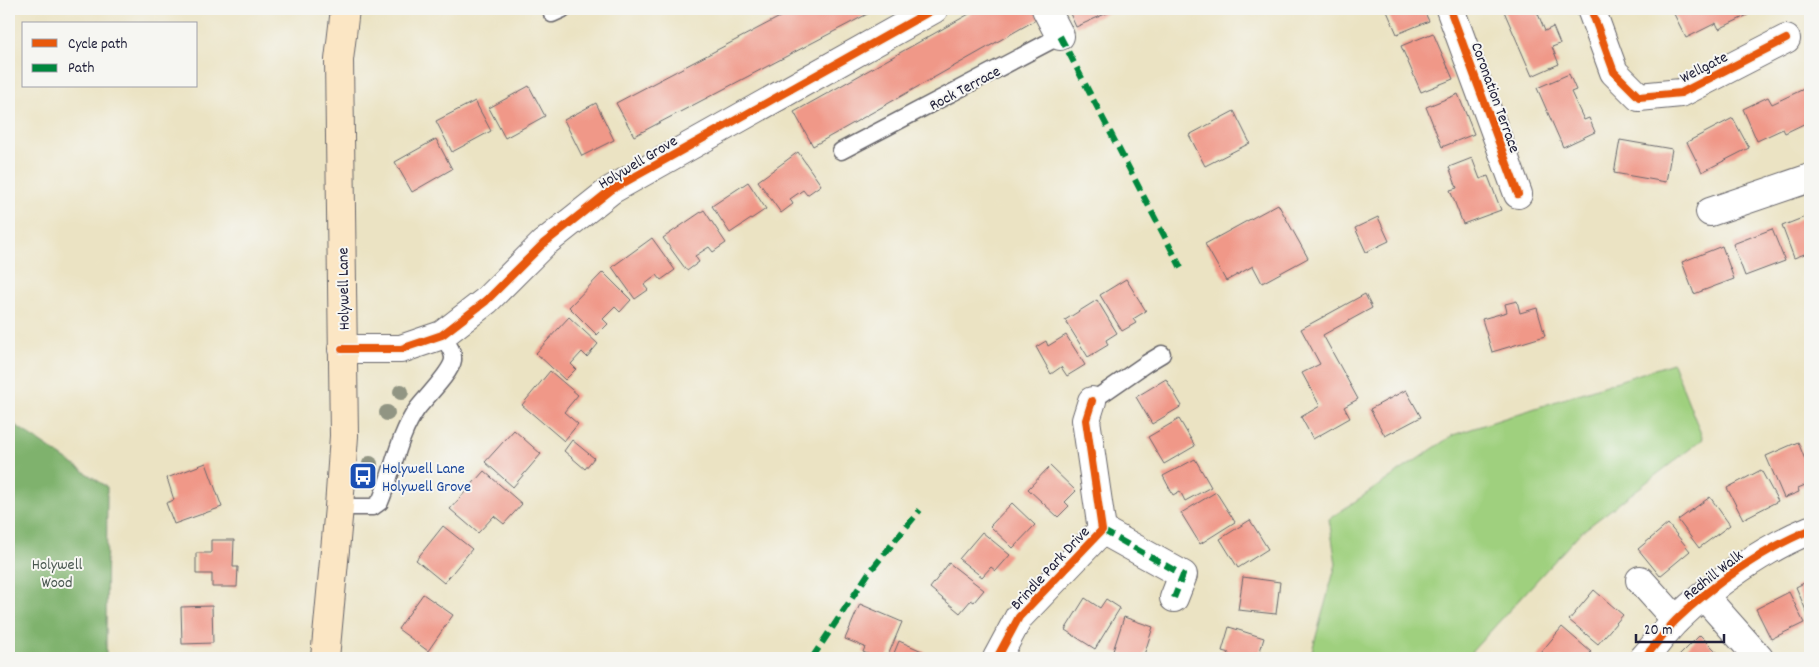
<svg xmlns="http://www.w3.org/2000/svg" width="1819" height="667" font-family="Dekko,sans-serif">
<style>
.green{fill:#9fd07e;stroke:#60795c}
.forest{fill:#7fb26d;stroke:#506a54}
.building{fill:#f09888}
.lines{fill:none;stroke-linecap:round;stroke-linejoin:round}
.lane-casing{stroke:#68666b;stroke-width:19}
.street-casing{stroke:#68666b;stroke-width:30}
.secondary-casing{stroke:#68666b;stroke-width:30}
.lane{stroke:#fff;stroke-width:16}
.street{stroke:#fff;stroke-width:28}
.secondary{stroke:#fbe6c4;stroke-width:28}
.quiet{stroke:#00873e;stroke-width:6;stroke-dasharray:12 6;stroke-linecap:butt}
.cycleway-casing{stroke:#f6f6f2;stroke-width:11}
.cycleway{stroke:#e8590c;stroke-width:8}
.tree{fill:#919583}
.labels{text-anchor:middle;stroke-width:4;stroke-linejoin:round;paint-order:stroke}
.street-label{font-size:16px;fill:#22223b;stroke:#f6f6f2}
.transit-label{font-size:16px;fill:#164399;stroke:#f6f6f2;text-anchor:start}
.park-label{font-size:16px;fill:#48564f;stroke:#f6f6f2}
</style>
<rect width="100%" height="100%" fill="#f6f6f2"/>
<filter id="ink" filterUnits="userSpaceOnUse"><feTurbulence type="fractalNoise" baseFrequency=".02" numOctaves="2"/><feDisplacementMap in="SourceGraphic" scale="10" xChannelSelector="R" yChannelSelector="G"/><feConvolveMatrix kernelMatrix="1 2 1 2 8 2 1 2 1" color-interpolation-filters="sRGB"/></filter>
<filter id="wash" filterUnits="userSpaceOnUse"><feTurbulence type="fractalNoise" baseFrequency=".0096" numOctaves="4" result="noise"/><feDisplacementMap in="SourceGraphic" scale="20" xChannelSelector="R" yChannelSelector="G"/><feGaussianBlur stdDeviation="1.12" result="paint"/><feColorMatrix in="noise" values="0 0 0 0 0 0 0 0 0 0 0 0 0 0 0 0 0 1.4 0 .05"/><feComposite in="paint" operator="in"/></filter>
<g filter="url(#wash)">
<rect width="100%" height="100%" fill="#ebe3c3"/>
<!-- green -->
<path class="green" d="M1673,363L1703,439L1579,534L1466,658H1310L1336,564L1329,519L1453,435Z"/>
<!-- forest -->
<path class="forest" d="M9,421L107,487L106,658H9Z"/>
<g id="blocks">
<!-- building -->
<g class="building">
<path d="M795,9H877L634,136L616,103Z"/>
<path d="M978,9H1036L1041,17L813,146L794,112Z"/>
<path d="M1068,9H1116L1076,27Z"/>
<path d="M1386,9H1423L1429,21L1397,34Z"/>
<path d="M1503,9H1536L1545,31L1553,27L1560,44L1552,47L1559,64L1532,76Z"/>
<path d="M1674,9H1760L1719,29L1716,23L1686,38L1672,10Z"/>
<path d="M1433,33L1453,79L1421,92L1401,46Z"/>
<path d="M1569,74L1576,90L1571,92L1584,120L1589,118L1595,132L1563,147L1537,88Z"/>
<path d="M529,86L545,116L505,138L489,108Z"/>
<path d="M1810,86V121L1785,133L1783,129L1757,141L1743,109L1768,97L1772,104Z"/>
<path d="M1458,94L1474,134L1442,147L1426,107Z"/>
<path d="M475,101L491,131L452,152L436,121Z"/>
<path d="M596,103L614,140L582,156L564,120Z"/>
<path d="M1234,111L1250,143L1205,166L1189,135Z"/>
<path d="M1733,118L1749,148L1702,172L1687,142Z"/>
<path d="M436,139L452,169L412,192L395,162Z"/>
<path d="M1620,140L1672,149L1666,182L1614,173Z"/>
<path d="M798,152L821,185L807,195L803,190L790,199L793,204L781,213L758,181Z"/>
<path d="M1472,158L1480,179L1488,176L1501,210L1463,224L1450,190L1457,188L1449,167Z"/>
<path d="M748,182L766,209L730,233L712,206Z"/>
<path d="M1278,204L1308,258L1262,283L1253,266L1226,281L1205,244Z"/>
<path d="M704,210L726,243L713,252L709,247L695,256L699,262L687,271L663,238Z"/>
<path d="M1810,215V252L1794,258L1782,226Z"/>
<path d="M1378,217L1389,241L1366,252L1355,228Z"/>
<path d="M1772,229L1785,261L1745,276L1733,244Z"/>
<path d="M652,238L675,270L661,280L657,275L644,285L648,290L635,299L612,267Z"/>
<path d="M1722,246L1734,279L1694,294L1682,262Z"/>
<path d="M603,272L631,300L620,312L615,307L603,319L608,324L597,335L569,307Z"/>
<path d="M1126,279L1146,311L1133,319L1136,323L1122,331L1100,295Z"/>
<path d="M1365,294L1372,308L1323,335L1358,399L1344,407L1350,418L1313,439L1301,417L1320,406L1302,373L1320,364L1301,329Z"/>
<path d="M1097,300L1117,333L1106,340L1108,345L1088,357L1065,320Z"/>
<path d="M1517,301L1520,313L1537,308L1545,336L1492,352L1482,319L1507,312L1505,304Z"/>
<path d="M569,317L598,344L587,357L582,352L571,364L576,369L565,380L536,353Z"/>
<path d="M1066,335L1085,365L1067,376L1061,367L1051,374L1036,347L1046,341L1048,346Z"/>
<path d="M550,371L578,395L564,412L578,424L564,441L522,405Z"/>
<path d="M1166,379L1182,406L1152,424L1136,397Z"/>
<path d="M1406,390L1421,417L1385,436L1370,409Z"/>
<path d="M1179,419L1195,446L1164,464L1148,437Z"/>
<path d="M514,430L541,454L513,487L485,462Z"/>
<path d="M572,440L594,458L585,469L564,451Z"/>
<path d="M1798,442L1810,472V483L1798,488L1799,492L1784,498L1766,456Z"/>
<path d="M1195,459L1211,487L1185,501L1180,491L1173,495L1163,476Z"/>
<path d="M206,463L222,507L174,524L166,503L174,500L167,478Z"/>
<path d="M1050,466L1076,491L1065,502L1069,506L1058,517L1028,489Z"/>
<path d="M1761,470L1778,501L1743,519L1727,488Z"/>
<path d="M484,471L522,504L504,524L494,516L478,533L450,509Z"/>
<path d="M1216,492L1235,522L1200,544L1181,513Z"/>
<path d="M1710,497L1730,525L1699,548L1678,520Z"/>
<path d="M1012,503L1035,525L1013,548L990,526Z"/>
<path d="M1250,520L1268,549L1238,568L1220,539Z"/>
<path d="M1668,524L1690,551L1660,576L1638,549Z"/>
<path d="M443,526L472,549L444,583L416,560Z"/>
<path d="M982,532L1010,555L996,571L991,567L982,577L959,559Z"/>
<path d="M211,540H234L233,567H238L237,587H212V574H196V553H211Z"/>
<path d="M949,563L984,590L974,602L971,600L960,613L930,588Z"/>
<path d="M1243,577L1280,582L1276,614L1238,610Z"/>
<path d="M1810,580V620L1796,587Z"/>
<path d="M1594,590L1623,615L1598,644L1569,620Z"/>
<path d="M1789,592L1804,623L1771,639L1756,609Z"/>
<path d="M423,594L453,615L428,651L398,629Z"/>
<path d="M1085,598L1100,608L1106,599L1120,608L1095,649L1065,630Z"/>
<path d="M860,604L902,622L887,658H877L863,652L865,647L845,639Z"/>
<path d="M212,606L213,643L182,644L181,607Z"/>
<path d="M1124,617L1153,627L1143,658H1135L1113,651Z"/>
<path d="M1229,627L1264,638L1258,658H1227L1229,653L1222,651Z"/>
<path d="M1562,627L1591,652L1586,658H1539L1537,657Z"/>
<path d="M1700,635L1717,652L1713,657L1715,658H1677Z"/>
<path d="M899,641L929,654L927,658H892Z"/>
</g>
</g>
</g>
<g filter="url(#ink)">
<use href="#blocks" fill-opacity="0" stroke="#68666b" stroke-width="1"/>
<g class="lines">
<defs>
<g id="lane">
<path d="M552,14L563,9"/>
<path d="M841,151L1060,36"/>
<path d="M1092,401L1147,363L1162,354"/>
<path d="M339,507H373L380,502C393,472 398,436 417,409C425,398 451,373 453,360C454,351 446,342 442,335"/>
</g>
<g id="street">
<path d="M1046,9L1060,36"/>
<path d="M1450,9L1518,194"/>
<path d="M1591,9L1614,72L1639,97L1681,93L1786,39"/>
<path d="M1710,212L1810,178"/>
<path d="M342,349H401L442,335L486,301L543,244L611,190L934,9"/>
<path d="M1102,530L1183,575L1174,598"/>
<path d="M1640,580L1676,620"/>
<path d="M1704,596L1759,658"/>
<path d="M997,658L1019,617L1102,530L1086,420L1092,401"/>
<path d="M1644,658C1655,646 1665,631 1676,620C1712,585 1765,548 1810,530"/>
</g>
<path id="secondary" d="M325,658L339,507L344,436L339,60L345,9"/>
</defs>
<!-- lane casing -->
<use href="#lane" class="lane-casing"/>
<!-- street casing -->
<use href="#street" class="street-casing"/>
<!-- secondary casing -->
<use href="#secondary" class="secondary-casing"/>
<!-- lane -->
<use href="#lane" class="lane"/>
<!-- street -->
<use href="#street" class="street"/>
<!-- secondary -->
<use href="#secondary" class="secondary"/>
<!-- quiet -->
<g class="quiet">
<path d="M1060,36L1181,268"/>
<path d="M1102,530L1183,575L1174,598"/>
<path d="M812,658L868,574L920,510"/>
</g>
<defs>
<g id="cycleway">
<path d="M1450,9L1518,194"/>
<path d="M1591,9L1614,72L1639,97L1681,93L1786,39"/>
<path d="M342,349H401L442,335L486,301L543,244L611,190L934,9"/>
<path d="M997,658L1019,617L1102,530L1086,420L1092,401"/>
<path d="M1644,658C1655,646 1665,631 1676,620C1712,585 1765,548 1810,530"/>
</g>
</defs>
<!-- cycleway casing -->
<use href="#cycleway" class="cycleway-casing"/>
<!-- cycleway -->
<use href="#cycleway" class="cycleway"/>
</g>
<!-- trees -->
<g class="tree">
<circle cx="401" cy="392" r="8"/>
<circle cx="387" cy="413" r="8"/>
<circle cx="370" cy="464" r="8"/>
</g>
</g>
<!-- icons -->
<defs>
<symbol id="bus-square" viewBox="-11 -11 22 22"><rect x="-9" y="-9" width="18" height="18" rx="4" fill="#1a4fb4" stroke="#f6f6f2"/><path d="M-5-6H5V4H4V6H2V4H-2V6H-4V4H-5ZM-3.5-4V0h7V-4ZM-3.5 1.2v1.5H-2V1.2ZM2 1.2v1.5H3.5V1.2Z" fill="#fff"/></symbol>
</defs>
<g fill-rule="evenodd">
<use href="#bus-square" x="347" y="460" width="32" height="32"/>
</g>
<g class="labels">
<!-- street labels -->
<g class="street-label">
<text transform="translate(1703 66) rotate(-27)" y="6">Wellgate</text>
<text transform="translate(964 87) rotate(-28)" y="6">Rock Terrace</text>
<text transform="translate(1497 97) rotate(70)" y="6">Coronation Terrace</text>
<text transform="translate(637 161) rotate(-31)" y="6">Holywell Grove</text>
<text transform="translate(342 289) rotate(-91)" y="6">Holywell Lane</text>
<text transform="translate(1049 567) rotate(-47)" y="6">Brindle Park Drive</text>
<text transform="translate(1712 574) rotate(-38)" y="6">Redhill Walk</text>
</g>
<!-- transit labels -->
<g class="transit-label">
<text x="382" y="473">Holywell Lane<tspan x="382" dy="18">Holywell Grove</tspan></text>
</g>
<!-- park labels -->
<g class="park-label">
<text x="57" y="569">Holywell<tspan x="57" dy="18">Wood</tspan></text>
</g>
</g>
<!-- margin -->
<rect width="1819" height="667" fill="none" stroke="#f6f6f2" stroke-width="30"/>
<!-- legend -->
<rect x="22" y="22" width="175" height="65" fill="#f6f6f2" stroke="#a1a1a9"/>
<rect x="32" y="39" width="25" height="8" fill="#e8590c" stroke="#a1a1a9"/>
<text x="68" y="48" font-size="15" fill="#22223b">Cycle path</text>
<rect x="32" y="64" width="25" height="8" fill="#00873e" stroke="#a1a1a9"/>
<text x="68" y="72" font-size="15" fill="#22223b">Path</text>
<!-- scale -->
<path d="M1636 634v8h88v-8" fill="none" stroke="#22223b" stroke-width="2.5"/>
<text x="1644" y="634" font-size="15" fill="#22223b" stroke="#f6f6f2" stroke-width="4" paint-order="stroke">20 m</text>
</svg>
